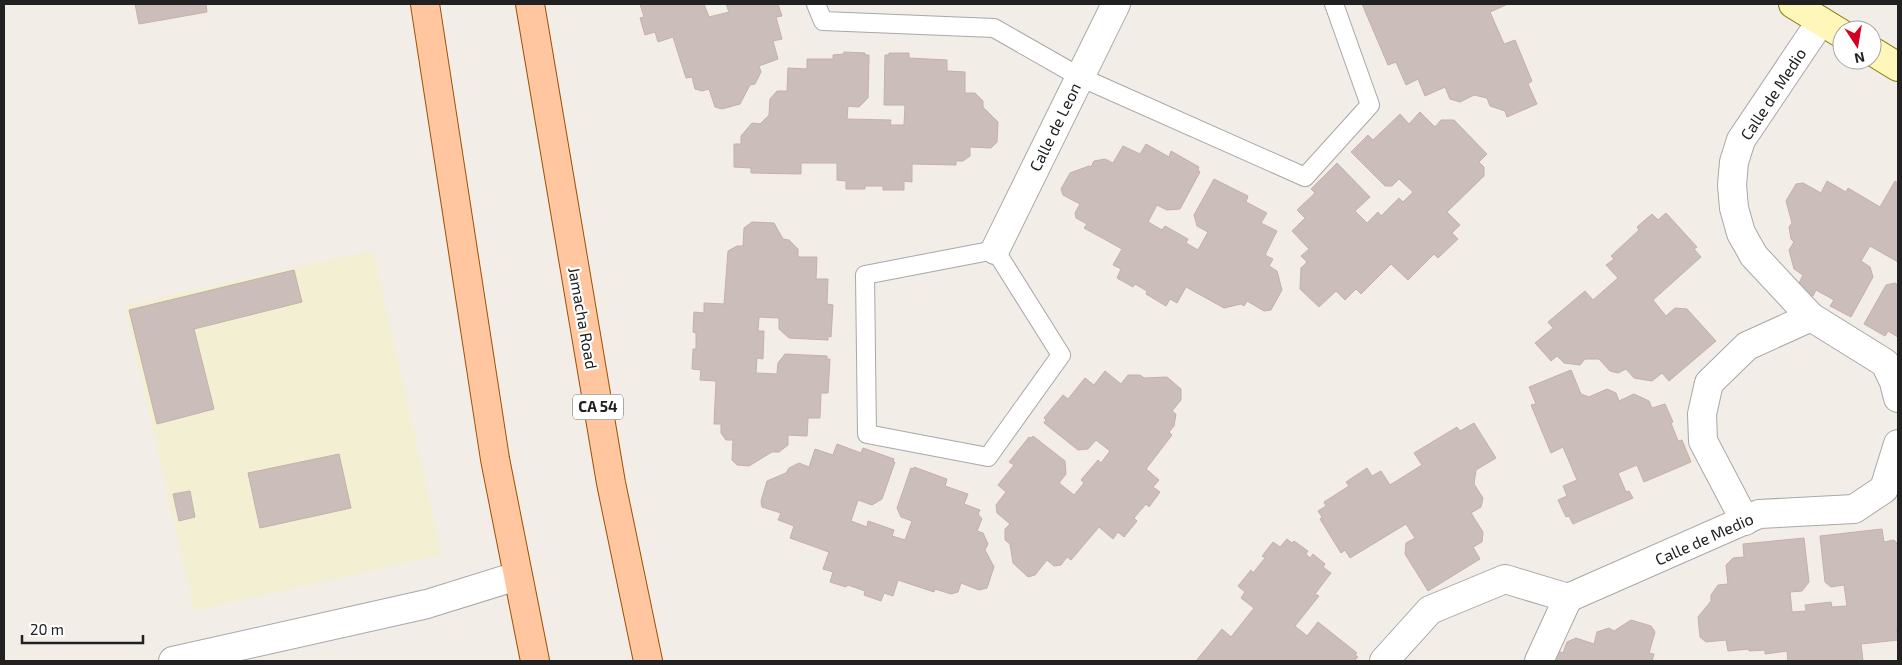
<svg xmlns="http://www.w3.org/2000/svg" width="1902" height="665" font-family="'Exo 2',sans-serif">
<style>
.farmland{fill:#f2efd2}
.building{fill:#cbbeba;stroke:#c6b0a8}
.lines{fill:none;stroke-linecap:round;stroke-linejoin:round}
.lane-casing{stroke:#a8a8a8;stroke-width:20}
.street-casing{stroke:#a8a8a8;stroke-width:30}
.secondary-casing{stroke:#817a00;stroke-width:30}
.primary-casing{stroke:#9f5000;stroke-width:30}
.lane{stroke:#fff;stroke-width:18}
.street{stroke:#fff;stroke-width:28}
.secondary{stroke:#fff7b9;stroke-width:28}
.primary{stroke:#ffc6a0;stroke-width:28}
.labels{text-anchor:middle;stroke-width:4.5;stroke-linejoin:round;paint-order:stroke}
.shield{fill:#fff;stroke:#646464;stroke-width:1}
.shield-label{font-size:15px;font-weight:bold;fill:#212121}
.street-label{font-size:16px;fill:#212121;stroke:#fff}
</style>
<rect width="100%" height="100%" fill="#f2ede7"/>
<!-- farmland -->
<path class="farmland" d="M373,250L442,555L194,611L125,306Z"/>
<!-- building -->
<g class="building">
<path d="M135,4H206L207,12L139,24Z"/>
<path d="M640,4H704L709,17L729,12L726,4H778L782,16L776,17L782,39L773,41L778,59L759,66L761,72L755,84L750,85L740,104L722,109L715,107L709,89L702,91L695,89L692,77L686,78L673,37L658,42L655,32L645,35L640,18L644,17Z"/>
<path d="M1362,4H1508L1490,12L1504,44L1515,40L1532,81L1528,84L1537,104L1507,117L1505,111L1490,106L1487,98L1474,95L1460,102L1450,99L1445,87L1425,96L1418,79L1406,85L1396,62L1388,65Z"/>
<path d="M844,52L865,53V55H869L868,98L859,107L848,106L847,119L891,120L890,125H904L905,105H884L885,55H889V53H909V58L947,60V71L965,72V93H975L983,101V107L998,122L997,142L991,148L970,147V156L963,161H956V165L912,164V182L904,181V190H883V186H865V189H846V181L837,180V163H801V174L751,173V168L734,167V144H741V136L752,123L760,124L769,115L770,99L777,91H787L788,68L807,69V59H833V55L844,54Z"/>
<path d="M1420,112L1435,127L1441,120H1454L1487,154L1479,162L1484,167V176L1447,212L1460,225L1452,233L1458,239L1438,258L1434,254L1408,280L1391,264L1361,294L1356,289L1345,300L1336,291L1319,307L1300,289L1301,268L1307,262L1301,256L1309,249L1292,231L1305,218L1297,210L1315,193L1311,189L1337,163L1370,197L1355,211L1367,223L1378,212L1381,216L1399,198L1403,202L1413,192L1399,179L1392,186H1385L1351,152L1368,135L1373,140L1400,114L1409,124Z"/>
<path d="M1146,144L1169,157L1171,151L1199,167L1198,170L1200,172L1180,209L1167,210L1157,205L1148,222L1162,230L1165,226L1188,239L1186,243L1198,250L1208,232L1197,226L1194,215L1214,179L1248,196L1246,202L1267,213L1261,223L1277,231L1265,255L1273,259L1269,266L1277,271L1282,290L1271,310L1264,311L1247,301L1244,306L1241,304L1224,308L1186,287L1177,303L1170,299L1166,306L1146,294L1147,291L1135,284L1133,287L1117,278L1121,269L1113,265L1122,249L1084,228L1087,224L1076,218L1075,213L1080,204L1063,195L1061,189L1070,173L1089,166L1091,167L1094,161L1105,159L1113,163L1123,146L1140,154Z"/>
<path d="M1827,181L1846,192L1848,188L1880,207L1895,181L1898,183V262L1870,246L1861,261L1870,267L1873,277L1851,317L1830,306L1834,300L1816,290L1813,296L1797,287L1803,275L1794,269L1789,250L1794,242L1791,239L1789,227L1792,223L1786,201L1796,184L1803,183L1821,193Z"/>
<path d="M1666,213L1697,247L1694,249L1701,257L1653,300L1666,316L1675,308L1687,309L1716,341L1669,381L1662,373L1652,381L1634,378L1626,369L1618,373L1610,371L1599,359H1585L1580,365L1564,363L1557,356L1551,361L1535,343L1553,328L1548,322L1585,291L1593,300L1618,278L1606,265L1614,259L1611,256L1639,230L1637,227L1652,214L1658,220Z"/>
<path d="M752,222L774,223L783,239L789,240L798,249V257H817L816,279H828L827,304L833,305L831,337L828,336V340L789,338L779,329V318L759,317L758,331H764L763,359L757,358L756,373L777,374L778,363L785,354L827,356V359H830L828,393H821L820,418H808L807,436L788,435V445L779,452H772L749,466L737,465L732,460L733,440H726L721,433V424H714L716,381L700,380L701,370L692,369L693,349H696V333L693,332L694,312L704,313V303L724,304L728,251L737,246H743L744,228Z"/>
<path d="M294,270L302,302L194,329L214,409L157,424L129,310Z"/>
<path d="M1895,283L1898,285V337L1888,331L1885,336L1864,324L1886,285Z"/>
<path d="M1571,370L1581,394L1589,397L1607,389L1616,393L1619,401L1634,394L1649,401L1652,408L1665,404L1673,422L1671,423L1678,441L1682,440L1691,462L1644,482L1637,465L1618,473L1626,492L1629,491L1633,498L1573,524L1569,516L1566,517L1558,500L1567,496L1563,486L1577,480L1563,447L1551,453L1531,405L1536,404L1529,387Z"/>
<path d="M1105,371L1121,384L1128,375H1140L1144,378L1167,377L1181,389V400L1172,411L1176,414L1174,426L1169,432L1172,435L1146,469L1159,480L1153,487L1160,492L1149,507L1146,504L1134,518L1137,521L1124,537L1118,532L1113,539L1099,527L1071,560L1067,557L1061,565L1054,566L1047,560L1035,575L1028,577L1013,563L1010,544L1005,540V529L1010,524L997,513L996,505L1006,492L998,485L1014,465L1009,462L1029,437L1031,438L1033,436L1065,461L1066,474L1059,483L1074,495L1084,483L1081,480L1098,460L1101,463L1110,451L1096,440L1088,449L1078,450L1044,423L1046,420L1044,418L1063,395L1068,399L1085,378L1094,385Z"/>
<path d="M1474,423L1496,458L1476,470L1474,484L1483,498L1481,507L1471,513L1483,532L1482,542L1473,547L1480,559L1428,591L1405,554L1406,543L1415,538L1406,524L1350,558L1345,550L1341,553L1320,519L1322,517L1318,511L1326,506L1324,502L1349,486L1346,482L1367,468L1372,476L1381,471L1390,485L1422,465L1414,453L1457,427L1460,431Z"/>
<path d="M837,444L861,453L863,448L894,459L893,462H895L882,499L872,505L858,500L851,521L867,527L868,521L894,530L892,536L905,540L912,521L901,517L897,508L911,468L914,469V467L947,479L945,486L968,494L964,504L980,510L978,514L982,519L977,531L983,533L988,544L985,550L994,567L987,588L979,590L961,583L958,592L951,594L935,589L934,592L898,580L893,596L884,593L881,601L864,595L865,591L848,585L846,587L830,582L833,572L823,569L829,552L790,538L794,526L778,520L781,513L762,507L761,501L767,481L786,473L789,468L799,463L809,467L815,449L833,455Z"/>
<path d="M339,454L351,508L260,528L248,473Z"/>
<path d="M190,491L195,517L179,521L173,494Z"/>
<path d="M1882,529L1884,542L1894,540L1898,544V626H1896L1898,640L1861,644L1863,661H1788L1787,651L1765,654V650L1749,651V649L1728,651L1726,640L1706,642L1700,637L1698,617L1711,601V595L1718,585L1728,584L1726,565L1733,558L1744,557L1743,544L1804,538L1809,582L1802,591L1790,592L1792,612L1806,611L1805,605L1831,602L1832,607L1847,606L1844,585L1831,587L1825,582L1820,536Z"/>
<path d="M1287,539L1292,543L1294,541L1308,551L1306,554L1310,558L1313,554L1325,564L1323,567L1331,573L1315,594L1319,596L1295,626L1307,636L1318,622L1357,653L1355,655L1358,657L1354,661H1196L1222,629L1231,637L1254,608L1241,598L1245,592L1238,586L1251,570L1253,573L1265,558L1262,556L1273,542L1280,547Z"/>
<path d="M1631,620L1651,626L1655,632L1649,653L1654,654L1652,661H1549L1553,649L1563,653L1567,642L1576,638L1594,644L1597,632L1609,628L1614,631Z"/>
</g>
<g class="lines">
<defs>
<g id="lane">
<path d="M816,4L823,21L994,28L1080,77L1305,177L1370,105L1334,4"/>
<path d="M995,250L1061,355L988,457L867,434L865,275Z"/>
</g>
<g id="street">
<path d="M1821,21L1741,140L1734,162L1732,185L1734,208L1741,233L1754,256L1811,317L1885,363L1894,382L1898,398"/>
<path d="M995,250L1116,4"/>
<path d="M1745,521L1703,441L1702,414L1709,383L1747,346L1811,317"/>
<path d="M173,661L427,604L517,576"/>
<path d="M1384,661L1430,610L1505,579L1568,598L1759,514L1854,509L1884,489L1898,444"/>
<path d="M1539,661L1568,598"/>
</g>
<g id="secondary">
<path d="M1793,4L1842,34"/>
<path d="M1872,51L1898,67"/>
</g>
<g id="primary">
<path d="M425,4L495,459L535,661"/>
<path d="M530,4L611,483L648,661"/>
</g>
</defs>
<!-- lane casing -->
<use href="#lane" class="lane-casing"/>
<!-- street casing -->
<use href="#street" class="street-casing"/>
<!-- secondary casing -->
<use href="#secondary" class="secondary-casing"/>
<!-- primary casing -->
<use href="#primary" class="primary-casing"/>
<!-- lane -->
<use href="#lane" class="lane"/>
<!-- street -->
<use href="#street" class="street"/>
<!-- secondary -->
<use href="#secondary" class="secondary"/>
<!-- primary -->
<use href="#primary" class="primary"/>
</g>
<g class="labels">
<!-- shield labels -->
<rect class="shield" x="573" y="394.5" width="50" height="25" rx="4"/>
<g class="shield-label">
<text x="598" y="412">CA 54</text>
</g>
<!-- street labels -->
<g class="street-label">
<text transform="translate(1773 94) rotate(-57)" y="6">Calle de Medio</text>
<text transform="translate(1055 127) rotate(-64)" y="6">Calle de Leon</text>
<text transform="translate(583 318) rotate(80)" y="6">Jamacha Road</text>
<text transform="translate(1704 539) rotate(-24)" y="6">Calle de Medio</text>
</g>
</g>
<!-- border -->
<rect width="1902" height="665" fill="none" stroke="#212121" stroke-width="10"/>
<!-- north arrow -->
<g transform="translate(1857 45) rotate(168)"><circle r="24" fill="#ffffff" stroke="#a6a6a6"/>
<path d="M0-4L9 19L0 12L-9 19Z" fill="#d30022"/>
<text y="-8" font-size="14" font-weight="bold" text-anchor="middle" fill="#212121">N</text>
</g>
<!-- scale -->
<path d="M22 635v8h121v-8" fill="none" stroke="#212121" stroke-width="2.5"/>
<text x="30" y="635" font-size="15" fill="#212121" stroke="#ffffff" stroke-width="4" paint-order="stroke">20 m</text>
</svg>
